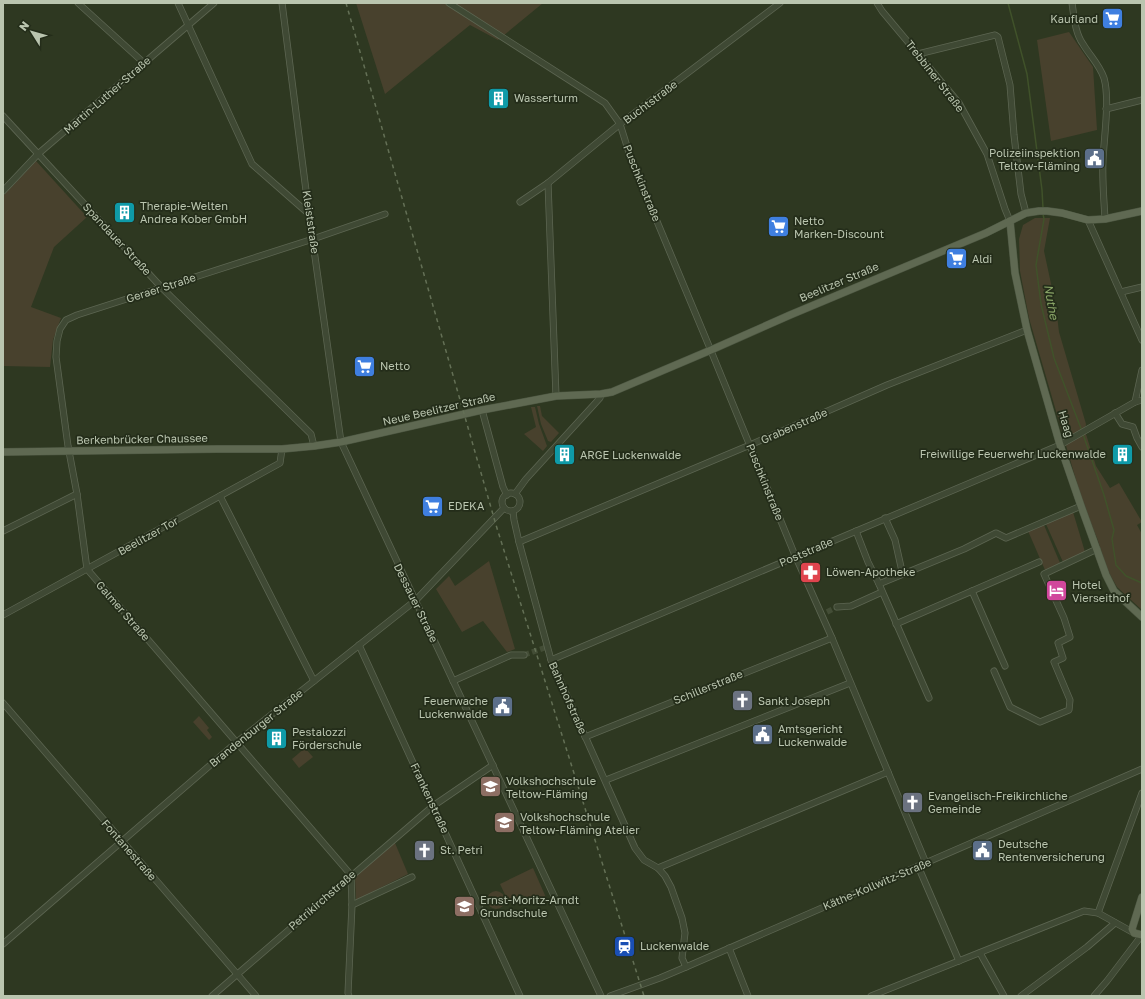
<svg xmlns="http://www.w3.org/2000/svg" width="1145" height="999" font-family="'Golos Text',sans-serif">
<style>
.green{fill:#48412d}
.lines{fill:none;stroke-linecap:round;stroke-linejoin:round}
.stream{stroke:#40522a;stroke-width:1.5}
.minor-tunnel{stroke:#434d36;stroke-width:5.5;stroke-dasharray:5.5 3;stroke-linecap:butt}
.minor-casing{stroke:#5d6652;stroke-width:7}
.major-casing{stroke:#4b5540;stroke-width:8}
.minor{stroke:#3f4934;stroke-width:5.5}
.major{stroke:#5f6952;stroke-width:7}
.rail{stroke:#647056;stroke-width:1.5;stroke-dasharray:4 4;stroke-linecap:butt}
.labels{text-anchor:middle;stroke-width:3.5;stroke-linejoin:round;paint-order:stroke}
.poi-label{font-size:11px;fill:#bac5af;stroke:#242d1a;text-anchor:start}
.street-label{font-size:11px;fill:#bac5af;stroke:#242d1a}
.water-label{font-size:12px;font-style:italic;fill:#8aa567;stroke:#242d1a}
</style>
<rect width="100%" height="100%" fill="#2e3821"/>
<!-- green -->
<g class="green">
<path d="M356,3H543L498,40L470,25L385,94Z"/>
<path d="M1069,32L1093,67L1097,130L1051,141L1037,40Z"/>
<path d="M36,161L87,217L54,247L31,307L61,318L53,340L50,367L3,366V196Z"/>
<path d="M1035,218H1050L1044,251L1056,307L1059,332L1086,424L1085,431L1096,466L1110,488L1119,483L1142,522L1137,525L1142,534V610L1117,587L1107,569L1097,538L1083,504L1029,318L1020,271L1019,239L1023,225Z"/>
<path d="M537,406H540L542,416L559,433L551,442L548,441L541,424Z"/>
<path d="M531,407H535L539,424L547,446L543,451L524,434L536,427Z"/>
<path d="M1073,512L1085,552L1063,562L1046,524Z"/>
<path d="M1044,525L1060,563L1045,570L1028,531Z"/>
<path d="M489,561L515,649L507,652L483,621L462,632L436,589L449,576L455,586Z"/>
<path d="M199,716L209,728L207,730L212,737L209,740L193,722Z"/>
<path d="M305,748L313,757L299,768L292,759Z"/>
<path d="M395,843L408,874L356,900L355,876Z"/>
<path d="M533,868L548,902L539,904L531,903L529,904L526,903L523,895L508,901L500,884Z"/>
<circle cx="496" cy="900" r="9"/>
</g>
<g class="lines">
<!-- stream -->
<g class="stream">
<path d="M1008,3L1027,74L1042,190L1043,208"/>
<path d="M1043,214L1044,219L1036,265L1041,304L1054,358L1082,431"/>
<path d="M1083,434L1104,495L1114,530L1112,539L1116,565L1126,576L1142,583"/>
</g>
<!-- minor-tunnel -->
<g class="minor-tunnel">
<path d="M827,612L837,607"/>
<path d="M524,655L547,647"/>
</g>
<defs>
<g id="minor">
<path d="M78,3L144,63"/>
<path d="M178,3L252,164L309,214"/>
<path d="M282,3L309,214L341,442L601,996"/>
<path d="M449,3L605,103L620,124L631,159L709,346L794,553L832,638L926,863"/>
<path d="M877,3L882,11L959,103L987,154L1005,209L1010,221"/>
<path d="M1072,3C1074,16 1075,33 1083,44C1090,56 1099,64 1104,78C1110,99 1104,137 1103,160C1102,180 1104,200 1105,219"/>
<path d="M918,54L995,35L998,37L1010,85L1014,135L1021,194L1026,213"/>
<path d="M1106,109L1142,100"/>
<path d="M3,116L162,288L311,434L314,446"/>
<path d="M548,183L556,396"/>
<path d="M3,191L38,154L214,3"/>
<path d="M520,202L548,183L620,124L780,3"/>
<path d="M1088,220L1142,340"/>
<path d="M1121,292L1142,287"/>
<path d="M1135,402L1142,370"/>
<path d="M482,410L503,487L507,495"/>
<path d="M1115,413L1122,424L1133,427L1137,438L1142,447"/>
<circle cx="511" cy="502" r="9"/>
<path d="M515,494L526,479L600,398L601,394"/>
<path d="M220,496L314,681"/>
<path d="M513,511L514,520L519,542L551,660L635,848L644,860L658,868L665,876L671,887L682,918L685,933L682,958L686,967"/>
<path d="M885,518L895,540L901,567L904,574"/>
<path d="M3,531L77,494"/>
<path d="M856,531L868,562L879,584L929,698"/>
<path d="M519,542L750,445L887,385L1027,330"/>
<path d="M879,584L964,549L996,533L1006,538L1081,506"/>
<path d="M972,591L1005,666"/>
<path d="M837,607L851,606L882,592"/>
<path d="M3,615L280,463L282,449"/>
<path d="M896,624L1039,562"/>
<path d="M359,645L520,996"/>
<path d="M551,660L1060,445L1135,402L1142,400"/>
<path d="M994,671L1010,707L1040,722L1069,710L1070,700L1054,662L1063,658L1058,643L1070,637L1064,618L1044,574L1097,549"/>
<path d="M453,681L511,655H524"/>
<path d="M3,703L256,996"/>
<path d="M585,737L832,638"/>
<path d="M606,780L850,683"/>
<path d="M918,866L959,961"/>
<path d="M658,868L888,772"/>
<path d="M352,905L412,877"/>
<path d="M1098,913L1142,793"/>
<path d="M3,944L237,742L416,600L504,508"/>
<path d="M729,948L748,996"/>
<path d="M980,953L1004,996"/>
<path d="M212,996L433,806L493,765"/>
<path d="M349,996L348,993L352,905L351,875L87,569L77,494L68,446L56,357L57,341L60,329L66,320L77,315L313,239L385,214"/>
<path d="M610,996L660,978L686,967L1142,769"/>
<path d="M871,996L1084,911L1098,913L1134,933"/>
<path d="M1021,996L1087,947L1115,923"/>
<path d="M1094,996L1107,981L1142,935"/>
</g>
<g id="major">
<path d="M1010,221L1015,273L1027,330L1060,445L1081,506L1106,575L1114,591L1142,617"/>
<path d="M3,452L217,449H282L314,446L341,442L482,410L556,396L601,394L612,392L711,350L790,315L986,233L1026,213L1039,211H1047L1062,213L1088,220L1105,219L1142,211"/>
<path d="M1142,897L1132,929L1134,933L1142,935"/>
</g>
</defs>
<!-- minor casing -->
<use href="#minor" class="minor-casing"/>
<!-- major casing -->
<use href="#major" class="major-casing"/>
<!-- minor -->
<use href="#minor" class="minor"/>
<!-- major -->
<use href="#major" class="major"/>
<!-- rail -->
<path class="rail" d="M346,3L496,525L644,996"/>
</g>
<!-- icons -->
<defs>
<symbol id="supermarket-square" viewBox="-11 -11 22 22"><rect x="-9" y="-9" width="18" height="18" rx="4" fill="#3f7fe0" stroke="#242d1a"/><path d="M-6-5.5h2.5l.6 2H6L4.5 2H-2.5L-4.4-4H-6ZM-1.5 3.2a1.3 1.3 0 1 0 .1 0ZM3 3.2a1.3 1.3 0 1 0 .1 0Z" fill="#fff"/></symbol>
<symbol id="building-square" viewBox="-11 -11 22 22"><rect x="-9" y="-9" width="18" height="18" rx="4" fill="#0f9aa8" stroke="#242d1a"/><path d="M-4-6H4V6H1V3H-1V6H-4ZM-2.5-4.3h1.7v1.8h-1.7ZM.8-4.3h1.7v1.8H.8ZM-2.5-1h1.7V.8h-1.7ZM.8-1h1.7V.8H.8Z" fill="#fff"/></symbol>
<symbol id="civic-square" viewBox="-11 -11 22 22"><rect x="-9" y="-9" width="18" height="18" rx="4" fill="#5c6f8a" stroke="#242d1a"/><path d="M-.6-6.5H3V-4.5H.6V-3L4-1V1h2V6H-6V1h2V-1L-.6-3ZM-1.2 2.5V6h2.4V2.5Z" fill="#fff"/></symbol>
<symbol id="pharmacy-square" viewBox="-11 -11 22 22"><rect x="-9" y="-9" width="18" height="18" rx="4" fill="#e0444e" stroke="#242d1a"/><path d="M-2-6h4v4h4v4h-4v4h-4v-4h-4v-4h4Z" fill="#fff"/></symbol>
<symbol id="hotel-square" viewBox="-11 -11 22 22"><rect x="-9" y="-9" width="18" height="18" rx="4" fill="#d1479c" stroke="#242d1a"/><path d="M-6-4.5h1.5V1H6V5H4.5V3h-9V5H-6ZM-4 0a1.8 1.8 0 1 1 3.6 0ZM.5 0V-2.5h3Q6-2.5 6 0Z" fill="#fff"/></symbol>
<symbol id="church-square" viewBox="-11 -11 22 22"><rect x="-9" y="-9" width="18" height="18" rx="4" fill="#6b7280" stroke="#242d1a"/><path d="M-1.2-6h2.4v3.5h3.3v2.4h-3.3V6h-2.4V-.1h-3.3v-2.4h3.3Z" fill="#fff"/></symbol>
<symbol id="university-square" viewBox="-11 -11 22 22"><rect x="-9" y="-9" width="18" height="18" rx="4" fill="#8d6e63" stroke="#242d1a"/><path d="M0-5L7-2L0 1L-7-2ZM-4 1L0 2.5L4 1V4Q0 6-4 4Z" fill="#fff"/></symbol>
<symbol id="school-square" viewBox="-11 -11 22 22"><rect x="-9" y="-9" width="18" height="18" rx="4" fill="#8d6e63" stroke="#242d1a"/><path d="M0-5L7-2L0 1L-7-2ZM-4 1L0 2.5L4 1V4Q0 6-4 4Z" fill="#fff"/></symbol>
<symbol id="station-square" viewBox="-11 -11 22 22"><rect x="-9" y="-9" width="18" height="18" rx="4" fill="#1a4fb4" stroke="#242d1a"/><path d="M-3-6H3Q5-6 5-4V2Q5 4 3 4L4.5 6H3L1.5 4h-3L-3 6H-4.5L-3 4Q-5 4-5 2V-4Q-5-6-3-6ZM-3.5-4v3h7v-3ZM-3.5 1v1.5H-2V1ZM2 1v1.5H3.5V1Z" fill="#fff"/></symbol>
</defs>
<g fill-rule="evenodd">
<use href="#supermarket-square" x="1100" y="6" width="25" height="25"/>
<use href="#building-square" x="486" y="86" width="25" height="25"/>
<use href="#civic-square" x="1082" y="146" width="25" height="25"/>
<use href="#building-square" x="112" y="200" width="25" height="25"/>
<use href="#supermarket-square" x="766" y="214" width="25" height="25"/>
<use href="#supermarket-square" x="944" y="246" width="25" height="25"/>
<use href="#supermarket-square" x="352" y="354" width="25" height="25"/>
<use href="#building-square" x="1110" y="442" width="25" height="25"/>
<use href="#building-square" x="552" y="442" width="25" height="25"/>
<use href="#supermarket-square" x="420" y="494" width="25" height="25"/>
<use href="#pharmacy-square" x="798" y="560" width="25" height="25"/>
<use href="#hotel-square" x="1044" y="578" width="25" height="25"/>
<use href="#church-square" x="730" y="688" width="25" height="25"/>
<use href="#civic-square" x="490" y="694" width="25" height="25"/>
<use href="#civic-square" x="750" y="722" width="25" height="25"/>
<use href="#building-square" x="264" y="726" width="25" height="25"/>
<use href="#university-square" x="478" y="774" width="25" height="25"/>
<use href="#church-square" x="900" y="790" width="25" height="25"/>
<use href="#university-square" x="492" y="810" width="25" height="25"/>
<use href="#church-square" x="412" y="838" width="25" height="25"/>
<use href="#civic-square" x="970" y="838" width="25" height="25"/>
<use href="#school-square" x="452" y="894" width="25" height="25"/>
<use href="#station-square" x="612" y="934" width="25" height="25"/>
</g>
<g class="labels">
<!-- poi labels -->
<g class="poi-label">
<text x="1098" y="23" text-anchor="end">Kaufland</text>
<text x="514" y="102">Wasserturm</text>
<text x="1080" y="157" text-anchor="end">Polizeiinspektion<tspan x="1080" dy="13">Teltow-Fläming</tspan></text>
<text x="140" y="210">Therapie-Welten<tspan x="140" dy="13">Andrea Kober GmbH</tspan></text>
<text x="794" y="225">Netto<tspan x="794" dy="13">Marken-Discount</tspan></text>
<text x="972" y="263">Aldi</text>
<text x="380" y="370">Netto</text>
<text x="1106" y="458" text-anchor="end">Freiwillige Feuerwehr Luckenwalde</text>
<text x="580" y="459">ARGE Luckenwalde</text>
<text x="448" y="510">EDEKA</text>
<text x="826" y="576">Löwen-Apotheke</text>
<text x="1072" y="589">Hotel<tspan x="1072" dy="13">Vierseithof</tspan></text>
<text x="488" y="705" text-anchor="end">Feuerwache<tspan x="488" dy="13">Luckenwalde</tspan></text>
<text x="758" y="705">Sankt Joseph</text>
<text x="778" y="733">Amtsgericht<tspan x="778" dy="13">Luckenwalde</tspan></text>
<text x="292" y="736">Pestalozzi<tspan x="292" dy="13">Förderschule</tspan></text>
<text x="506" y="785">Volkshochschule<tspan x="506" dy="13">Teltow-Fläming</tspan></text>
<text x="928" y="800">Evangelisch-Freikirchliche<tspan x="928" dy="13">Gemeinde</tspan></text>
<text x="520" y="821">Volkshochschule<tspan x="520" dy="13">Teltow-Fläming Atelier</tspan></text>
<text x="998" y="848">Deutsche<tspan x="998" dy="13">Rentenversicherung</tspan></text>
<text x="440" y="854">St. Petri</text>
<text x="480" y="904">Ernst-Moritz-Arndt<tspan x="480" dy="13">Grundschule</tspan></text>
<text x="640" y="950">Luckenwalde</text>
</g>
<!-- street labels -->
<g class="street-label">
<text transform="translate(935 76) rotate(52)" y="4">Trebbiner Straße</text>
<text transform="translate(107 95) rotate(-41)" y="4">Martin-Luther-Straße</text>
<text transform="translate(650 102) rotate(-37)" y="4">Buchtstraße</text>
<text transform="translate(642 183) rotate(68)" y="4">Puschkinstraße</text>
<text transform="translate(311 222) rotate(82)" y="4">Kleiststraße</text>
<text transform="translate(117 239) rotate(47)" y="4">Spandauer Straße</text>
<text transform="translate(839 282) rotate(-23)" y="4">Beelitzer Straße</text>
<text transform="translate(161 288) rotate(-18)" y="4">Geraer Straße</text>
<text transform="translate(439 409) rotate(-13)" y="4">Neue Beelitzer Straße</text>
<text transform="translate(1066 424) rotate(73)" y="4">Haag</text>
<text transform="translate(794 426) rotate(-24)" y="4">Grabenstraße</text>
<text transform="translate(142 439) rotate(-1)" y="4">Berkenbrücker Chaussee</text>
<text transform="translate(765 482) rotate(68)" y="4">Puschkinstraße</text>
<text transform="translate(148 536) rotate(-29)" y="4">Beelitzer Tor</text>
<text transform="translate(806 552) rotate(-23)" y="4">Poststraße</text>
<text transform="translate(416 603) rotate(64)" y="4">Dessauer Straße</text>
<text transform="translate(123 611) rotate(49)" y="4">Galmer Straße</text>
<text transform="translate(708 687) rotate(-22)" y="4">Schillerstraße</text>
<text transform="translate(568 698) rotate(66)" y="4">Bahnhofstraße</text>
<text transform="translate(256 728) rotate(-39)" y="4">Brandenburger Straße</text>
<text transform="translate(430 798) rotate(65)" y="4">Frankenstraße</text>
<text transform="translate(129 850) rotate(49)" y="4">Fontanestraße</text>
<text transform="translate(877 884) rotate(-23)" y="4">Käthe-Kollwitz-Straße</text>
<text transform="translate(322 900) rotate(-41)" y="4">Petrikirchstraße</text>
</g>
<!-- water labels -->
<g class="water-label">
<text transform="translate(1051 302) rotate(80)" y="4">Nuthe</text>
</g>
</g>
<!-- border -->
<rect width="1145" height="999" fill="none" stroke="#bac5af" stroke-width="8"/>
<!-- north arrow -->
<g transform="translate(32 32) rotate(307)" stroke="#242d1a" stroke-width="3" paint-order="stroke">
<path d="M0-3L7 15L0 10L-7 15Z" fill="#bac5af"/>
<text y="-6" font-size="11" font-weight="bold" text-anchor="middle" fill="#bac5af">N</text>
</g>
</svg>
